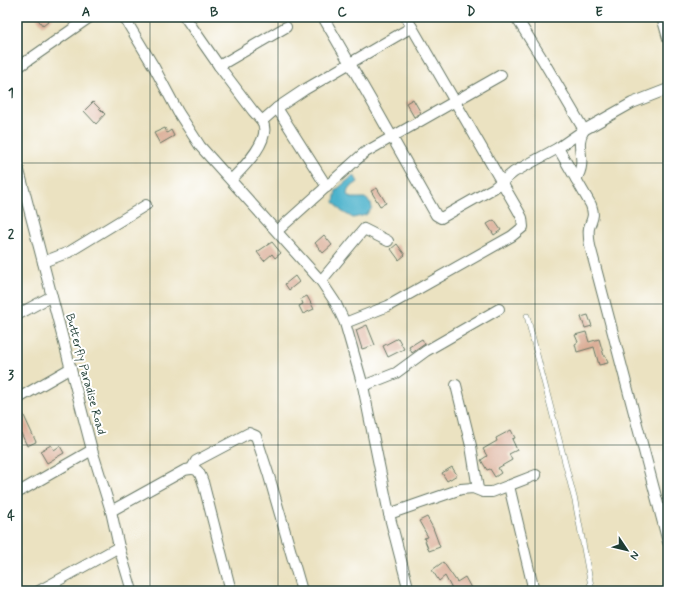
<svg xmlns="http://www.w3.org/2000/svg" width="685" height="608" font-family="Mynerve,sans-serif">
<style>
.water{fill:#4db3cc;stroke:#367880}
.building{fill:#dbaf98}
.lines{fill:none;stroke-linecap:round;stroke-linejoin:round}
.lane-casing{stroke:#667765;stroke-width:6}
.street-casing{stroke:#667765;stroke-width:12}
.lane{stroke:#fff;stroke-width:5}
.street{stroke:#fff;stroke-width:10}
.grid{fill:none;stroke:#1f3d34;stroke-width:1;stroke-opacity:0.55}
.labels{text-anchor:middle;stroke-width:4;stroke-linejoin:round;paint-order:stroke}
.street-label{font-size:12px;fill:#1f3d34;stroke:#fff}
.neatline{fill:none;stroke:#1f3d34;stroke-width:1.5}
.grid-label{font-size:13px;text-anchor:middle;font-weight:bold;fill:#1f3d34}
</style>
<rect width="100%" height="100%" fill="#fff"/>
<filter id="ink" filterUnits="userSpaceOnUse"><feTurbulence type="fractalNoise" baseFrequency=".025" numOctaves="2"/><feDisplacementMap in="SourceGraphic" scale="8" xChannelSelector="R" yChannelSelector="G"/><feConvolveMatrix kernelMatrix="1 2 1 2 8 2 1 2 1" color-interpolation-filters="sRGB"/></filter>
<filter id="wash" filterUnits="userSpaceOnUse"><feTurbulence type="fractalNoise" baseFrequency=".012" numOctaves="4" result="noise"/><feDisplacementMap in="SourceGraphic" scale="16" xChannelSelector="R" yChannelSelector="G"/><feGaussianBlur stdDeviation="0.9" result="paint"/><feColorMatrix in="noise" values="0 0 0 0 0 0 0 0 0 0 0 0 0 0 0 0 0 1.4 0 .05"/><feComposite in="paint" operator="in"/></filter>
<g filter="url(#wash)">
<rect width="100%" height="100%" fill="#ebe2c1"/>
<!-- water -->
<path class="water" d="M354,175L358,182L348,189L347,195L351,198H365L371,203L372,208L366,215L353,218L341,211L334,202L336,190Z"/>
<g id="blocks">
<!-- building -->
<g class="building">
<path d="M36,17H54L43,26Z"/>
<path d="M413,99L421,113L414,117L406,103Z"/>
<path d="M93,102L105,114L96,124L84,111Z"/>
<path d="M165,128L167,133L171,130L174,136L160,144L154,133Z"/>
<path d="M377,188L386,203L380,206L371,191Z"/>
<path d="M494,220L501,230L494,235L487,224Z"/>
<path d="M324,235L332,245L323,253L315,243Z"/>
<path d="M272,242L281,253L275,258L272,254L264,261L257,252Z"/>
<path d="M397,244L405,255L399,260L391,249Z"/>
<path d="M295,276L299,282L289,290L285,284Z"/>
<path d="M307,296L314,309L303,314L299,306L303,304L301,299Z"/>
<path d="M588,315L592,326L585,328L581,317Z"/>
<path d="M367,325L375,345L362,349L356,330Z"/>
<path d="M586,332L589,342L599,339L604,356H606L608,363L599,365L594,347L577,352L575,344L578,342L575,335Z"/>
<path d="M398,338L404,349L388,357L383,346Z"/>
<path d="M422,339L425,344L412,353L409,347Z"/>
<path d="M17,405H19L36,442L27,446L21,433L17,435Z"/>
<path d="M511,430L515,438L512,439L517,450L509,454L512,460L498,468L501,473L495,477L490,469L487,470L481,460L487,456L483,449L497,441L496,438Z"/>
<path d="M51,445L54,450L60,446L64,453L47,463L40,451Z"/>
<path d="M452,467L457,475L447,481L442,473Z"/>
<path d="M427,517L433,528L440,547L429,551L424,538L428,537L419,521Z"/>
<path d="M443,562L457,582L465,577L471,588L467,591H453L445,576L439,581L432,570Z"/>
</g>
</g>
</g>
<g filter="url(#ink)">
<use href="#blocks" fill-opacity="0" stroke="#667765" stroke-width="1"/>
<g class="lines">
<defs>
<path id="lane" d="M527,316L575,501L592,591"/>
<g id="street">
<path d="M124,17L154,67L178,112L200,146L321,281L335,302L345,323L363,386L389,514L409,591"/>
<path d="M185,17L219,66L253,111L262,121L277,108L304,90L412,27"/>
<path d="M323,17L371,100L436,215L441,218L494,188L514,172L558,148L584,130L632,103L668,89"/>
<path d="M516,17L541,57L584,130C573,147 589,159 576,179"/>
<path d="M662,17L668,38"/>
<path d="M219,66L286,27"/>
<path d="M17,68L90,17"/>
<path d="M277,108L327,187"/>
<path d="M558,148L591,205C595,217 592,218 589,228C588,234 589,240 590,246L668,542"/>
<path d="M17,163L92,450L111,511L119,547L132,591"/>
<path d="M231,180C243,168 273,139 262,121"/>
<path d="M277,231L364,153L501,75"/>
<path d="M43,262L69,252L146,205"/>
<path d="M321,281L364,229L388,241"/>
<path d="M17,315L52,296"/>
<path d="M345,323L388,306L512,236L523,227L522,218L519,212L406,17"/>
<path d="M456,385L471,446L478,489"/>
<path d="M363,386L396,373L426,351L499,309"/>
<path d="M17,399L71,368"/>
<path d="M192,468L196,461L249,433L256,436L269,476L302,591"/>
<path d="M509,486L534,591"/>
<path d="M17,493L92,450"/>
<path d="M111,511L185,470C198,467 199,471 203,482L231,591"/>
<path d="M389,514L461,489L473,488L483,492H492L536,475"/>
<path d="M39,591L119,547"/>
</g>
</defs>
<!-- lane casing -->
<use href="#lane" class="lane-casing"/>
<!-- street casing -->
<use href="#street" class="street-casing"/>
<!-- lane -->
<use href="#lane" class="lane"/>
<!-- street -->
<use href="#street" class="street"/>
</g>
</g>
<!-- grid -->
<path class="grid" d="M150,17V591M278,17V591M407,17V591M535,17V591M17,163H668M17,304H668M17,445H668"/>
<g class="labels">
<!-- street labels -->
<g class="street-label">
<text transform="translate(86 374) rotate(75)" y="4">Butterfly Paradise Road</text>
</g>
</g>
<!-- margin -->
<rect width="685" height="608" fill="none" stroke="#fff" stroke-width="44"/>
<!-- north arrow -->
<g transform="translate(627 550) rotate(125)" stroke="#ffffff" stroke-width="3" paint-order="stroke">
<path d="M0-3L7 15L0 10L-7 15Z" fill="#1f3d34"/>
<text y="-6" font-size="11" font-weight="bold" text-anchor="middle" fill="#1f3d34">N</text>
</g>
<rect x="22" y="22" width="641" height="564" class="neatline"/>
<g class="grid-label">
<text x="86" y="16">A</text>
<text x="214" y="16">B</text>
<text x="342" y="16">C</text>
<text x="471" y="16">D</text>
<text x="599" y="16">E</text>
<text x="11" y="97">1</text>
<text x="11" y="238">2</text>
<text x="11" y="379">3</text>
<text x="11" y="520">4</text>
</g>
</svg>
